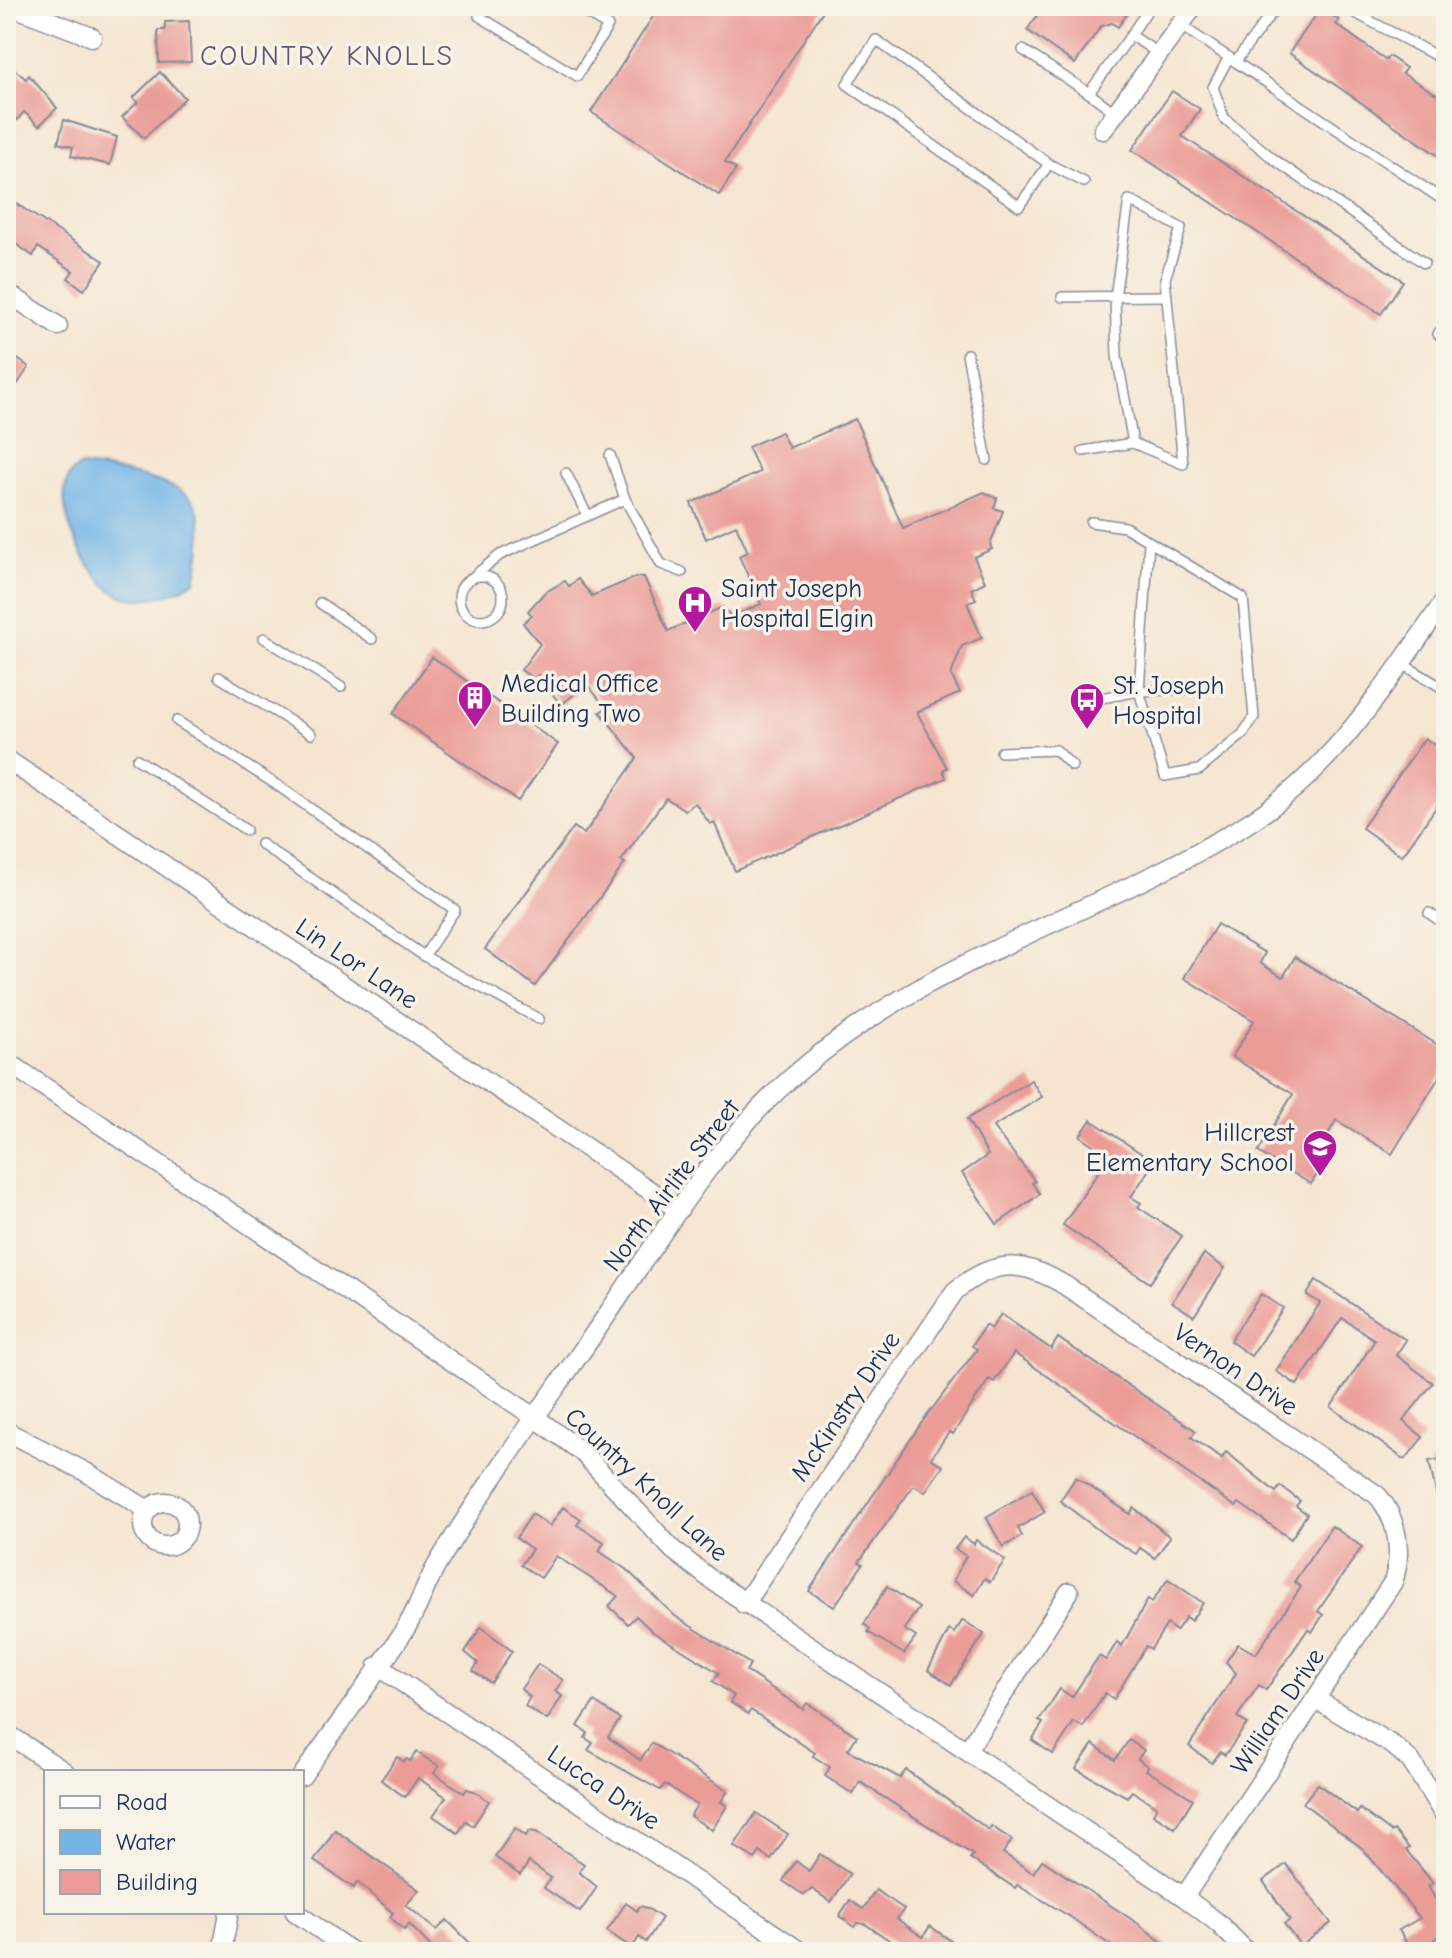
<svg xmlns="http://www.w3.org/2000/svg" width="1452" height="1958" font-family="'Comic Neue',sans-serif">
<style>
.water{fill:#72b5e7;stroke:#4672a2;stroke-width:2}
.building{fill:#eb9c97}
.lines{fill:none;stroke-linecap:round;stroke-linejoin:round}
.service-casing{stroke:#888a97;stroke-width:12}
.minor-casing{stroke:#888a97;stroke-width:21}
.service{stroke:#fff;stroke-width:9}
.minor{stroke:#fff;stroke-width:18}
.labels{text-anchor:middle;stroke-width:7;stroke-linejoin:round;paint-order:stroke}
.poi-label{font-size:26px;fill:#1b2f5e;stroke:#f7f3e8;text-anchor:start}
.street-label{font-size:26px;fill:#1b2f5e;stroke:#f7f3e8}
.neighbourhood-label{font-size:28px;letter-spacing:2px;fill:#645572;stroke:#f7f3e8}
</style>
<rect width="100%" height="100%" fill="#f7f3e8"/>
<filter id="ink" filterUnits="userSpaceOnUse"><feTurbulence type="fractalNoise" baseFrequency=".0125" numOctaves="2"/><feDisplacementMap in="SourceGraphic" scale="16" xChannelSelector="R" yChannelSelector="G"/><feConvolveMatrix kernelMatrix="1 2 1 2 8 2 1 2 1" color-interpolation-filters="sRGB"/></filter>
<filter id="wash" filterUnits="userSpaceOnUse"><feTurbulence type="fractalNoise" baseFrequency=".006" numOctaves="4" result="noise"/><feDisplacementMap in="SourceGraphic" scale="32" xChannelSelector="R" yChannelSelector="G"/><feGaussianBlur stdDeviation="1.8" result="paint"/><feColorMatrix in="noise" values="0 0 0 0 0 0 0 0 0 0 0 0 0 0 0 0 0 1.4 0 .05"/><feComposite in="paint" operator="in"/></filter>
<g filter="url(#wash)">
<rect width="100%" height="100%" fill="#f5e5d0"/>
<!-- water -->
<path class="water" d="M81,466C108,469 176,479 193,501C207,520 200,560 195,581C177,594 147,603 124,597C89,587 38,486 81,466Z"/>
<g id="blocks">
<!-- building -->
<g class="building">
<path d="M660,6H826L725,162L736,169L719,195L591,112Z"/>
<path d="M1044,6H1132L1118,27L1112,23L1101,26L1075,64L1027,30Z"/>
<path d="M1321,8L1339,20L1336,24L1386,60L1389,56L1406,68L1402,73L1446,100V161L1289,53Z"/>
<path d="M189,21L191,62L159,63L158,30H165V22Z"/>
<path d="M14,69L26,79L29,75L57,108L39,126L24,112L17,120L6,109L13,101L6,95V78Z"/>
<path d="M160,72L185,98L144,138L122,117L138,102L133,98Z"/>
<path d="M1172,91L1200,109L1182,136L1403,281L1381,314L1132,150Z"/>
<path d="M64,120L117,137L110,165L71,156L73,147L58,143Z"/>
<path d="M6,197L104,261L84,290L68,278L73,271L38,247L33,256L16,244L6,257Z"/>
<path d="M6,351L29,367L6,401Z"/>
<path d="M855,419L903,528L984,492L997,498L994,508L1003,511L990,545L992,549L974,557L985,582L971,589L976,599L967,603L982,638L962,646L951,675L960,693L917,712L947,768L943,770L946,778L735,871L714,822L710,824L695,803L685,810L666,798L621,861L625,863L535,986L485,949L574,827L584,834L637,758L600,712L606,708L587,684L561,705L538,675L535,680L521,670L540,644L523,623L532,615L528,611L544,593L565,581L569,586L578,579L592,596L636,577H644L668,631L723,607L732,617L761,604L739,556L748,552L736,525L706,539L691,503L760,472L748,447L781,432L789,448Z"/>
<path d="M432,657L558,744L518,801L393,714Z"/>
<path d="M1425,738L1446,753V793L1402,856L1362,828Z"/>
<path d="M1217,924L1265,953L1260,963L1283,977L1295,957L1446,1050V1066L1392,1154L1336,1120L1320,1149L1329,1155L1311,1184L1258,1152L1293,1094L1232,1057L1254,1021L1184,978Z"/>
<path d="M1031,1080L1042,1097L993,1127L1035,1181L1032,1183L1040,1194L997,1224L962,1173L988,1155L967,1119Z"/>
<path d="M1091,1120L1154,1162L1131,1197L1141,1203L1138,1207L1182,1236L1150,1283L1063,1225L1109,1156L1080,1136Z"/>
<path d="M1204,1254L1225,1268L1194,1316L1172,1302Z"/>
<path d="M1316,1280L1406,1340L1396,1355L1433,1383L1403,1421L1423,1437L1405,1460L1331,1407L1375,1340L1342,1318L1297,1385L1276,1371L1320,1303L1307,1295Z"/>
<path d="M1261,1294L1283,1308L1251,1356L1230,1341Z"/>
<path d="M1001,1314L1051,1349L1058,1338L1196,1431L1191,1437L1222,1458L1226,1452L1276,1492L1280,1486L1300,1501L1296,1506L1307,1514L1291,1539L1239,1503L1236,1507L1014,1353L994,1382L989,1379L953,1434L949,1432L931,1458L943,1466L925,1492L914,1485L859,1562L863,1564L834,1607L809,1591L920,1425L977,1349L972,1346L985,1325L991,1329Z"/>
<path d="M1446,1458V1510L1440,1511L1429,1461Z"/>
<path d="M1076,1477L1130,1514L1134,1508L1170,1537L1155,1558L1140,1548L1136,1554L1105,1535L1060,1501Z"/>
<path d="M1032,1490L1045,1512L1018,1528L1022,1536L1003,1547L986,1517Z"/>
<path d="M563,1507L581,1519L577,1525L604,1542L599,1551L627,1570L675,1616L750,1664L746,1671L803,1709L807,1703L857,1736L848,1750L900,1778L906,1770L989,1830L991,1826L1012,1840L1003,1853L1033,1873L1042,1860L1137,1923L1175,1952H1120L1069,1916L1017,1885L1015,1888L970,1858L973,1855L860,1782L853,1794L825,1776L830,1767L813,1756L815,1753L751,1710L748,1714L730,1702L734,1696L713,1681L719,1673L653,1632L636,1616L628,1624L609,1606L618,1596L556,1556L541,1578L521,1565L532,1549L516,1538L532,1514L550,1526Z"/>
<path d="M1332,1526L1362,1547L1318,1611L1323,1615L1312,1632L1308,1629L1266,1690L1259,1685L1237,1717L1247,1724L1225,1755L1220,1752L1212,1763L1189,1746L1236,1673L1226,1662L1238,1644L1256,1654L1301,1587L1294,1582Z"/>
<path d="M964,1537L974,1544L976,1540L1005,1560L990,1582L985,1578L974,1595L953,1581L966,1556L955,1549Z"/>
<path d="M1168,1579L1203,1603L1191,1621L1186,1617L1176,1631L1167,1624L1151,1649L1146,1646L1114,1699L1105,1693L1083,1727L1074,1722L1053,1754L1032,1740L1043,1723L1039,1721L1060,1689L1072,1697L1099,1656L1106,1660L1117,1642L1122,1646L1148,1599L1152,1602Z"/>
<path d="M887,1586L919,1608L904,1629L916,1637L904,1654L868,1632L870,1629L864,1624Z"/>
<path d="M963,1620L984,1634L951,1685L928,1670L949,1630L954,1633Z"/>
<path d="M481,1627L512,1651L491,1683L473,1671L478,1663L465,1652Z"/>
<path d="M538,1664L563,1680L555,1691L562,1696L547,1720L525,1706L530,1697L521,1689Z"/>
<path d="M594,1702L620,1719L608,1737L640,1760L652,1743L728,1791L721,1802L727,1806L712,1830L690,1816L697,1805L665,1784L660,1790L588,1750L593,1743L585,1738L588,1733L578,1726Z"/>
<path d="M1129,1740L1144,1750L1138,1759L1148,1767L1146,1770L1193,1799L1175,1828L1153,1814L1157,1807L1132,1791L1127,1797L1076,1769L1093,1744L1115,1760Z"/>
<path d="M416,1752L439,1766L434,1773L464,1793L467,1789L474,1791L489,1801L473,1826L466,1821L458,1833L433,1816L446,1797L418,1778L405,1797L381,1780L397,1757L404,1762L407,1759L410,1761Z"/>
<path d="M1318,1784L1357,1813L1360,1809L1391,1832L1394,1830L1409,1848L1406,1850L1433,1883L1428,1886L1446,1917V1933L1434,1940L1442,1952H1412L1399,1930L1420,1918L1363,1849L1303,1803Z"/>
<path d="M756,1813L788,1834L771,1860L760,1852L755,1859L734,1846Z"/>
<path d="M515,1828L526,1836L529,1831L536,1832L584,1864L579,1872L597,1887L580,1912L544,1888L551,1878L529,1862L520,1875L495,1857Z"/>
<path d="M335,1830L419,1890L406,1905L437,1930L447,1920L479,1952H436L409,1924L404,1930L390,1917L393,1913L357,1882L354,1888L314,1861Z"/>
<path d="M820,1854L850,1874L831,1902L812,1889L804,1895L783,1881L796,1861L809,1871Z"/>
<path d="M1286,1864L1331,1923L1301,1946L1284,1924L1290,1920L1263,1881Z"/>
<path d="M876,1890L904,1909L897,1919L923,1937L930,1926L966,1952H907L865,1924L858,1923L855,1927L839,1916L850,1900L863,1909Z"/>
<path d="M626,1903L637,1911L640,1906L647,1908L662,1918L646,1942L639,1937L632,1948L607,1931Z"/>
</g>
</g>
</g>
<g filter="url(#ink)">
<use href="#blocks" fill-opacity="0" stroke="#888a97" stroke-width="2"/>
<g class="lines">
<defs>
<g id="service">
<path d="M485,6L479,16L577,76L608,26L574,6"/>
<path d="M1342,6L1446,61"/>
<path d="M1180,25L1446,202"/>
<path d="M1131,35L1150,6"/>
<path d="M1023,50L1089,93"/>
<path d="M1229,57L1213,87L1224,118L1276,161L1424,263"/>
<path d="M1236,61L1277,6"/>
<path d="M1116,113L1089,93L1131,35L1159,54"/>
<path d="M1049,164L1019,206L847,84L876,40L1049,164L1084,182"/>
<path d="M1062,297L1167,296"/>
<path d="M1446,323L1438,334L1446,339"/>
<path d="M967,354L987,460"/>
<path d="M1083,451L1133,443L1183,464L1165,279L1181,228L1129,200L1115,297L1117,356L1133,443"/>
<path d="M566,473L587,515"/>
<path d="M625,499L661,564L682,572"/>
<path d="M1091,522L1125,527L1243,598L1254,717L1242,735L1199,770L1165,776L1139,691L1096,699"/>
<path d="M1149,542L1139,691L1196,689"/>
<circle cx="481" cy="598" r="22"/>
<path d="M474,576L500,555L625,499L610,455"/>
<path d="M320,603L372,639"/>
<path d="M264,638L341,687"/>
<path d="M1401,663L1446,690"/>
<path d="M219,677L311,734"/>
<path d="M177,721L277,785L455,910L424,956"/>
<path d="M1001,752L1056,750L1072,766"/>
<path d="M137,759L246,830"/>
<path d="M261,844L424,956L539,1019"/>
<path d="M1429,913L1446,925"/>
</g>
<g id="minor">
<path d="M11,6L92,37"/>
<path d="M1103,130L1194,6"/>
<path d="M6,292L58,326"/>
<path d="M6,759L679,1210"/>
<path d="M6,1061L536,1418L582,1452L673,1550L709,1578L1184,1897L1218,1923L1247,1952"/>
<path d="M6,1431L84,1471L148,1510"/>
<circle cx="165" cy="1524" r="22"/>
<path d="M744,1604L955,1291C995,1258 1023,1260 1066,1286L1377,1495C1398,1519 1403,1552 1393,1582L1184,1897"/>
<path d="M378,1666L801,1952"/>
<path d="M1317,1700L1394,1746L1411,1761L1446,1818"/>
<path d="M6,1733L65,1772"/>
<path d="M967,1751L1069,1592"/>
<path d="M302,1776C336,1727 372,1680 404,1631C418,1610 425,1585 438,1563C490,1477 552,1395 609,1312C664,1231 717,1144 790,1079C926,958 1094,918 1245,825C1333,771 1388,681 1446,599"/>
<path d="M295,1912L352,1952"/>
<path d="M222,1952L229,1912"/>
</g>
</defs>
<!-- service casing -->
<use href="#service" class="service-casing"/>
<!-- minor casing -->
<use href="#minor" class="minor-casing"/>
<!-- service -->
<use href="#service" class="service"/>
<!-- minor -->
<use href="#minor" class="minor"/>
</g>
</g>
<!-- icons -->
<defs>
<symbol id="hospital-pin" viewBox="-11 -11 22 30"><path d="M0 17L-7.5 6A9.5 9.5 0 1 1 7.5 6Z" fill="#b5179e" stroke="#f7f3e8"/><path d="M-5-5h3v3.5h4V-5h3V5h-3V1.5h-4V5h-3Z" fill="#fff"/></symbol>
<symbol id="building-pin" viewBox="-11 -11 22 30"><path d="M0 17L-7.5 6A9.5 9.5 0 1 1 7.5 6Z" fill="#b5179e" stroke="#f7f3e8"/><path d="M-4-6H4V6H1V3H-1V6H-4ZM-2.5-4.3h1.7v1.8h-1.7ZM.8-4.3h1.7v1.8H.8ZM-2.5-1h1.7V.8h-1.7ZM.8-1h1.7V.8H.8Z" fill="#fff"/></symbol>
<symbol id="bus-pin" viewBox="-11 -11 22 30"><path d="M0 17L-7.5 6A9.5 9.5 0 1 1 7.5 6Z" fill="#b5179e" stroke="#f7f3e8"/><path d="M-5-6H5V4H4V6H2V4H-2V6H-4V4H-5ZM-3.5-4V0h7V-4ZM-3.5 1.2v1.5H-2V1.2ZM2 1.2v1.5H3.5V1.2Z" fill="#fff"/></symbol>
<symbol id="school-pin" viewBox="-11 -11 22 30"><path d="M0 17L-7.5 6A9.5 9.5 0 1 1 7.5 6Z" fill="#b5179e" stroke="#f7f3e8"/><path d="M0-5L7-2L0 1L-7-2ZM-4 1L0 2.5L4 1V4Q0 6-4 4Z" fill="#fff"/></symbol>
</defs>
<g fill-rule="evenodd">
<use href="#hospital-pin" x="675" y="583" width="40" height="54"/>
<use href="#building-pin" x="455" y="678" width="40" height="54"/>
<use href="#bus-pin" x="1067" y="680" width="40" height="54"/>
<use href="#school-pin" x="1300" y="1127" width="40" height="54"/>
</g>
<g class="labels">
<!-- poi labels -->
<g class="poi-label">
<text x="721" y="597">Saint Joseph<tspan x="721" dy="30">Hospital Elgin</tspan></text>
<text x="501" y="692">Medical Office<tspan x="501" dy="30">Building Two</tspan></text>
<text x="1113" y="694">St. Joseph<tspan x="1113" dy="30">Hospital</tspan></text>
<text x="1294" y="1141" text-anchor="end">Hillcrest<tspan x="1294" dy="30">Elementary School</tspan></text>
</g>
<!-- street labels -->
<g class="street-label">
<text transform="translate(357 963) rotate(34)" y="9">Lin Lor Lane</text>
<text transform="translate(671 1185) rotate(-53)" y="9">North Airlite Street</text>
<text transform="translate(1236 1369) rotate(34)" y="9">Vernon Drive</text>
<text transform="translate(845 1406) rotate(-56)" y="9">McKinstry Drive</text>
<text transform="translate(647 1484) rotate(43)" y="9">Country Knoll Lane</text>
<text transform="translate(1277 1711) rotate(-56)" y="9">William Drive</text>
<text transform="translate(604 1787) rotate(34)" y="9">Lucca Drive</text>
</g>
<!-- neighbourhood labels -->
<g class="neighbourhood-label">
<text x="327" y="65">COUNTRY KNOLLS</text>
</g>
</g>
<!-- margin -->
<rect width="1452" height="1958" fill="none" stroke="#f7f3e8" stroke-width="32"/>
<!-- legend -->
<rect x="44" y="1770" width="260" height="144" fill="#f7f3e8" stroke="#9fa5b1" stroke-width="2"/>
<rect x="60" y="1796" width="40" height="12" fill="#ffffff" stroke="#9fa5b1" stroke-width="2"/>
<text x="116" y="1810" font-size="24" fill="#1b2f5e">Road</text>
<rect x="60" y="1830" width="40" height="24" fill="#72b5e7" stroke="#9fa5b1" stroke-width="2"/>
<text x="116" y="1850" font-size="24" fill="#1b2f5e">Water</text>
<rect x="60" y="1870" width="40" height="24" fill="#eb9c97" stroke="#9fa5b1" stroke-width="2"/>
<text x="116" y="1890" font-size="24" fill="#1b2f5e">Building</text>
</svg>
